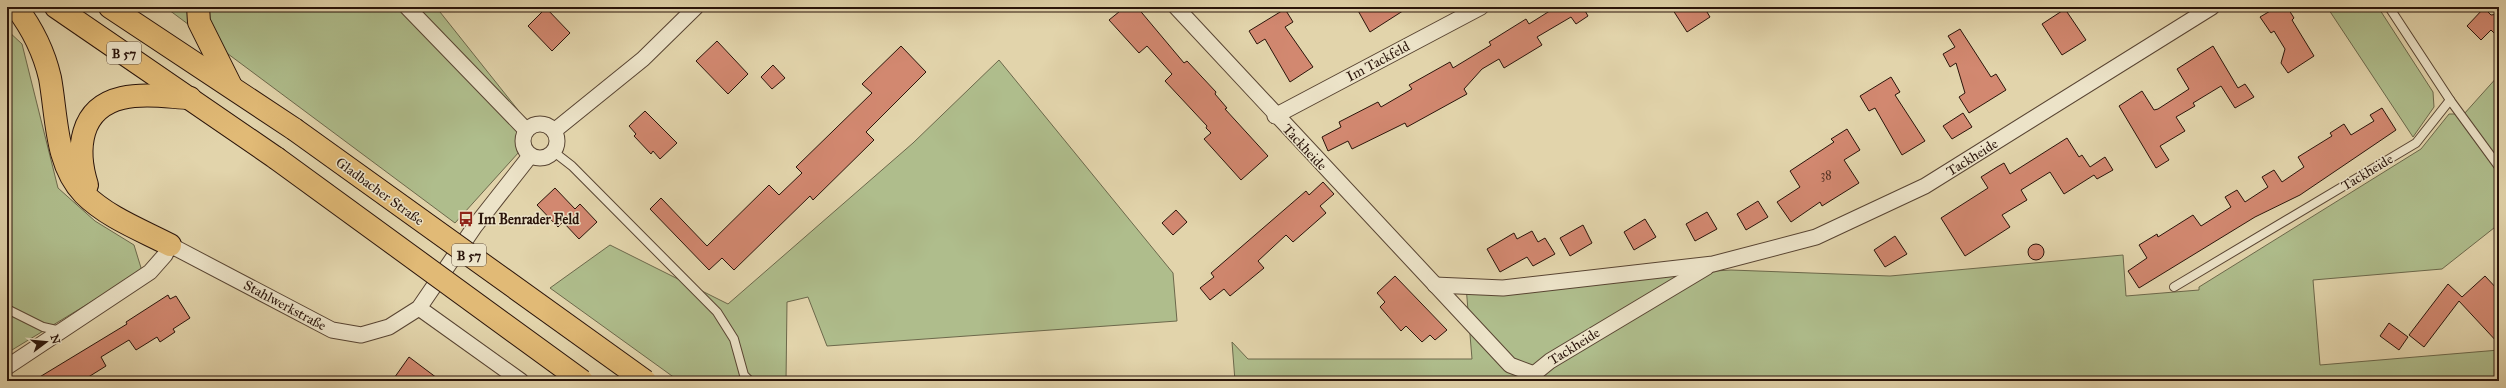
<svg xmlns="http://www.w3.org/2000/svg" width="2506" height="388" font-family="'IM FELL Great Primer',serif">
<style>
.green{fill:#afbd8c;stroke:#6c684b}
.building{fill:#d28870;stroke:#2a140a}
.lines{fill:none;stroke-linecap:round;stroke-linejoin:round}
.service-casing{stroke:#584432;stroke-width:10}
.minor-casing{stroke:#584432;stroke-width:17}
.primary-casing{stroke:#2a140a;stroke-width:24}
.service{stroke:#ece3c8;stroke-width:8}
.minor{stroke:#ece3c8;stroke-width:15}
.primary{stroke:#e1ba76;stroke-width:22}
.primary-bridge-casing{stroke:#2a140a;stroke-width:24;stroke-linecap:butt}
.primary-bridge{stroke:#e1ba76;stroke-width:22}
.labels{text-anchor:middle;stroke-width:3;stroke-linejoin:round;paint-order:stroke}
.number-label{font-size:12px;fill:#543124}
.shield{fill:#ece3c8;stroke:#645243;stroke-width:1}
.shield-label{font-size:13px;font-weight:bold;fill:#2a140a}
.street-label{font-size:14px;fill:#2a140a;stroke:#ece3c8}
.poi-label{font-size:14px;font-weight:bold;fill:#2a140a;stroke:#ece3c8;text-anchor:start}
</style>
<rect width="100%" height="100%" fill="#e2d4ab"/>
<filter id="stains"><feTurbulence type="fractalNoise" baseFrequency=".005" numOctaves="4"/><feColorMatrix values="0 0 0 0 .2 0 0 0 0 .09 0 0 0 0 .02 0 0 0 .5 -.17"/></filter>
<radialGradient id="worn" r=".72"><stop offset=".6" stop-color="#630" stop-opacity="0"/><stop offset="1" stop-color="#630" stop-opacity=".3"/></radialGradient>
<!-- green -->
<g class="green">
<path d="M165,7H436L518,110L519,152L455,223Z"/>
<path d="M2327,7H2378L2433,92L2434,107L2413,137Z"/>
<path d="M7,30L22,44L58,188L95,221L134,245L142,271L7,353Z"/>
<path d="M999,60L1173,273L1177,321L827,346L808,297L787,302L786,381H679L550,288L610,245L728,304L913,143Z"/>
<path d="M2499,75V224L2442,269L2313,280L2320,365L2499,350V381H1235L1232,342L1248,359H1472L1466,286L1731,270L1890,276L2123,255L2126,296L2199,290V287L2421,149L2449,114H2464Z"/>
</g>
<!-- building -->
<g class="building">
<path d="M1125,7H1137L1184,63L1187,61L1216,92L1215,94L1227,108L1225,109L1268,156L1241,180L1204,139L1211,133L1206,128L1207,126L1165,81L1172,74L1147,46L1139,53L1109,20Z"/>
<path d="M1356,7H1409L1370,32Z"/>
<path d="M1556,7H1587L1584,9L1588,16L1576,24L1571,17L1537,37L1542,45L1504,68L1499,59L1482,69L1464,89L1467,94L1407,127L1405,123L1352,149L1348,141L1328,151L1322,137L1341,127L1339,122L1378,102L1381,107L1412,89L1409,85L1450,62L1453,68L1491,45L1489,42L1526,19L1529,24Z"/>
<path d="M1671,7H1704L1710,17L1687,32Z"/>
<path d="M2277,7H2287L2294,18L2292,20L2314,56L2288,73L2281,63L2285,49L2274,31L2271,33L2260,17Z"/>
<path d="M546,8L570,33L552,51L528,26Z"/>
<path d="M2484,8L2491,15L2499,14V38L2491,30L2481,40L2467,26Z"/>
<path d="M1285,9L1293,22L1285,27L1313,67L1290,82L1265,39L1257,44L1249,31Z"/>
<path d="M2065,9L2086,40L2062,55L2042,24Z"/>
<path d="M1960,29L1991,77L1996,74L2006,90L1969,113L1959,97L1965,93L1956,63L1950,67L1943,54L1955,47L1948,36Z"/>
<path d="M717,41L748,74L728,94L696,61Z"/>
<path d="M901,46L926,72L866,132L874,140L813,200L810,196L734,270L722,258L709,270L650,209L661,198L707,246L769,185L779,195L802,173L796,167L872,93L862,84Z"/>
<path d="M2213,46L2238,88L2245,84L2254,97L2235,108L2221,86L2193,103L2195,106L2176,117L2185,131L2160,146L2169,160L2156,168L2119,106L2142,91L2154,110L2158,109L2189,89L2177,69Z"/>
<path d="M773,65L785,78L772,89L761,77Z"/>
<path d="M1891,77L1900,92L1895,95L1925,141L1902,155L1875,108L1869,111L1860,96Z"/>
<path d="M2382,108L2396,130L2300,195L2255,217L2139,288L2128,271L2147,258L2139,245L2157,234L2158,237L2193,215L2201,226L2231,207L2225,197L2237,190L2245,202L2268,187L2262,177L2274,170L2282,182L2304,167L2298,157L2332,136L2330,133L2344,124L2351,135L2374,121L2370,115Z"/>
<path d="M645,111L677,143L660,159L653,151L651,154L634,136L636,134L629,126Z"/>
<path d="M1963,113L1972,127L1952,139L1943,126Z"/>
<path d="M1847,129L1860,150L1844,160L1859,183L1822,206L1820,202L1791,222L1777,202L1800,187L1790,171L1834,142L1831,139Z"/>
<path d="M2067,138L2079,157L2082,155L2090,167L2105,157L2113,170L2097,179L2094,175L2064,194L2050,172L2021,190L2027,200L2002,215L2010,227L1965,256L1941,218L1988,188L1981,177L1997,167L2004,163L2010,174Z"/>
<path d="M1323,182L1334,194L1320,206L1326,213L1293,242L1286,235L1258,261L1264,268L1230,296L1224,289L1210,300L1200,288L1214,277L1211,273L1306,191L1309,195Z"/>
<path d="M555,188L575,209L580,204L597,222L579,239L563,222L558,227L537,205Z"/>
<path d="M1758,201L1768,217L1746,230L1737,214Z"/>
<path d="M1176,210L1187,222L1173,235L1162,223Z"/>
<path d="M1707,212L1717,229L1695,241L1686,224Z"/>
<path d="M1645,219L1656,237L1634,250L1624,232Z"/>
<path d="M1583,225L1592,243L1570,256L1560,238Z"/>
<path d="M1532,231L1538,242L1545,238L1555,254L1533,266L1527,257L1500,272L1487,249L1514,233L1517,239Z"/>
<path d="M1895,236L1907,254L1885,267L1874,250Z"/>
<circle cx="2036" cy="252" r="8"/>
<path d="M1395,276L1447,330L1435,340L1430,335L1422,342L1406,326L1401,331L1380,307L1385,302L1377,293Z"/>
<path d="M2485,276L2499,291V344L2459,301L2424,347L2409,335L2448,284L2462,297Z"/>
<path d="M168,295L170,299L176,296L190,318L173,329L175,332L160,342L157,337L136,350L129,340L101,357L106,366L82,381H33L127,324L126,322Z"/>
<path d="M2389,323L2408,337L2399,350L2380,336Z"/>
<path d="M409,357L441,381H392Z"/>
</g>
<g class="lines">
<defs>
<g id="service">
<path d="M2389,7L2450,100L2499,167"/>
<path d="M554,152L572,166L717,312L734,339L744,375L750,381"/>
<path d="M2174,287L2416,143L2450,100"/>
<path d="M7,309L43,327L61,331"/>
</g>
<g id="minor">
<path d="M407,7L526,130"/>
<path d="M1176,7L1510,365L1534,374L1550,361L1707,267"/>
<path d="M1275,116L1481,7"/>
<circle cx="540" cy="141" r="17"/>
<path d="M554,131L643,59L696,7"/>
<path d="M1435,285L1503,288L1713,264L1816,237L1925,186L2212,7"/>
<path d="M419,308L521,381"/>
<path d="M7,367L150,272L165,255L170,245L332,330L361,335L389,327L419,308L475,226L530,156"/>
</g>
<g id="primary">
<path d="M16,7C32,28 44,52 50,78C57,116 55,164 84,194C107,217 141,230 170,245"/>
<path d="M56,7L276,158"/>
<path d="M110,7L294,129"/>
<path d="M198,7L199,22L231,86"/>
<path d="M87,185C76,150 79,108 122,98C144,93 168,97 190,98"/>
</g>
</defs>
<!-- service casing -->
<use href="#service" class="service-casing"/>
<!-- minor casing -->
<use href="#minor" class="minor-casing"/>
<!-- primary casing -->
<use href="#primary" class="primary-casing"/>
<!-- service -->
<use href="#service" class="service"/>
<!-- minor -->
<use href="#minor" class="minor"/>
<!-- primary -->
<use href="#primary" class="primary"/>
<defs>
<g id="primary-bridge">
<path d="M294,129L645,381"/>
<path d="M276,158L582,381"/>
</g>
</defs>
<!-- primary-bridge casing -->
<use href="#primary-bridge" class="primary-bridge-casing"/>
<!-- primary-bridge -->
<use href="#primary-bridge" class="primary-bridge"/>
</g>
<!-- icons -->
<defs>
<symbol id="bus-bare" viewBox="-9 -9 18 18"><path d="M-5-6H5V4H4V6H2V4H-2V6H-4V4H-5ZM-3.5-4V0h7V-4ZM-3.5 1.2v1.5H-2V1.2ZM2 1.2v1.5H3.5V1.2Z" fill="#8f2418" stroke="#ece3c8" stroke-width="2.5" paint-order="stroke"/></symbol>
</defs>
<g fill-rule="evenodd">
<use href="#bus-bare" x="455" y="208" width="22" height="22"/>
</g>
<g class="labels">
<!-- number labels -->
<g class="number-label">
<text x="1826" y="179">38</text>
</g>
<!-- shield labels -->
<g class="shield">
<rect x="107" y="42" width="34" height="22" rx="3"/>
<rect x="452" y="244" width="34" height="22" rx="3"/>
</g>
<g class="shield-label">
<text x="124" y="58">B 57</text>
<text x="469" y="260">B 57</text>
</g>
<!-- street labels -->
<g class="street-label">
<text transform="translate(1378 61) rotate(-28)" y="5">Im Tackfeld</text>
<text transform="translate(1305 147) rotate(47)" y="5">Tackheide</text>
<text transform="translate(1972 157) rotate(-32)" y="5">Tackheide</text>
<text transform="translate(2367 172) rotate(-31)" y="5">Tackheide</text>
<text transform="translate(380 191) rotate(36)" y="5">Gladbacher Straße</text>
<text transform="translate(285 305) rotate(28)" y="5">Stahlwerkstraße</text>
<text transform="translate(1574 346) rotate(-32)" y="5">Tackheide</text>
</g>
<!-- poi labels -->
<g class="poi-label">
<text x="478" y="224">Im Benrader Feld</text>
</g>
</g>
<!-- margin -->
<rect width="2506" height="388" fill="none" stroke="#e2d4ab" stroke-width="24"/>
<rect x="8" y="8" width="2490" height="372" fill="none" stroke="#2a140a" stroke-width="2"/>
<rect x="12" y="12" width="2482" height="364" fill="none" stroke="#2a140a"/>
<!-- north arrow -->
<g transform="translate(46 342) rotate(74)" stroke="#ece3c8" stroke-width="3" paint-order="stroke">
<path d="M0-3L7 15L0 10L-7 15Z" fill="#2a140a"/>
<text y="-6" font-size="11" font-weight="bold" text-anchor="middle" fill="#2a140a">N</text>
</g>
<rect width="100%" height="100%" filter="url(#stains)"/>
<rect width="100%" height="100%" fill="url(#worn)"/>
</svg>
